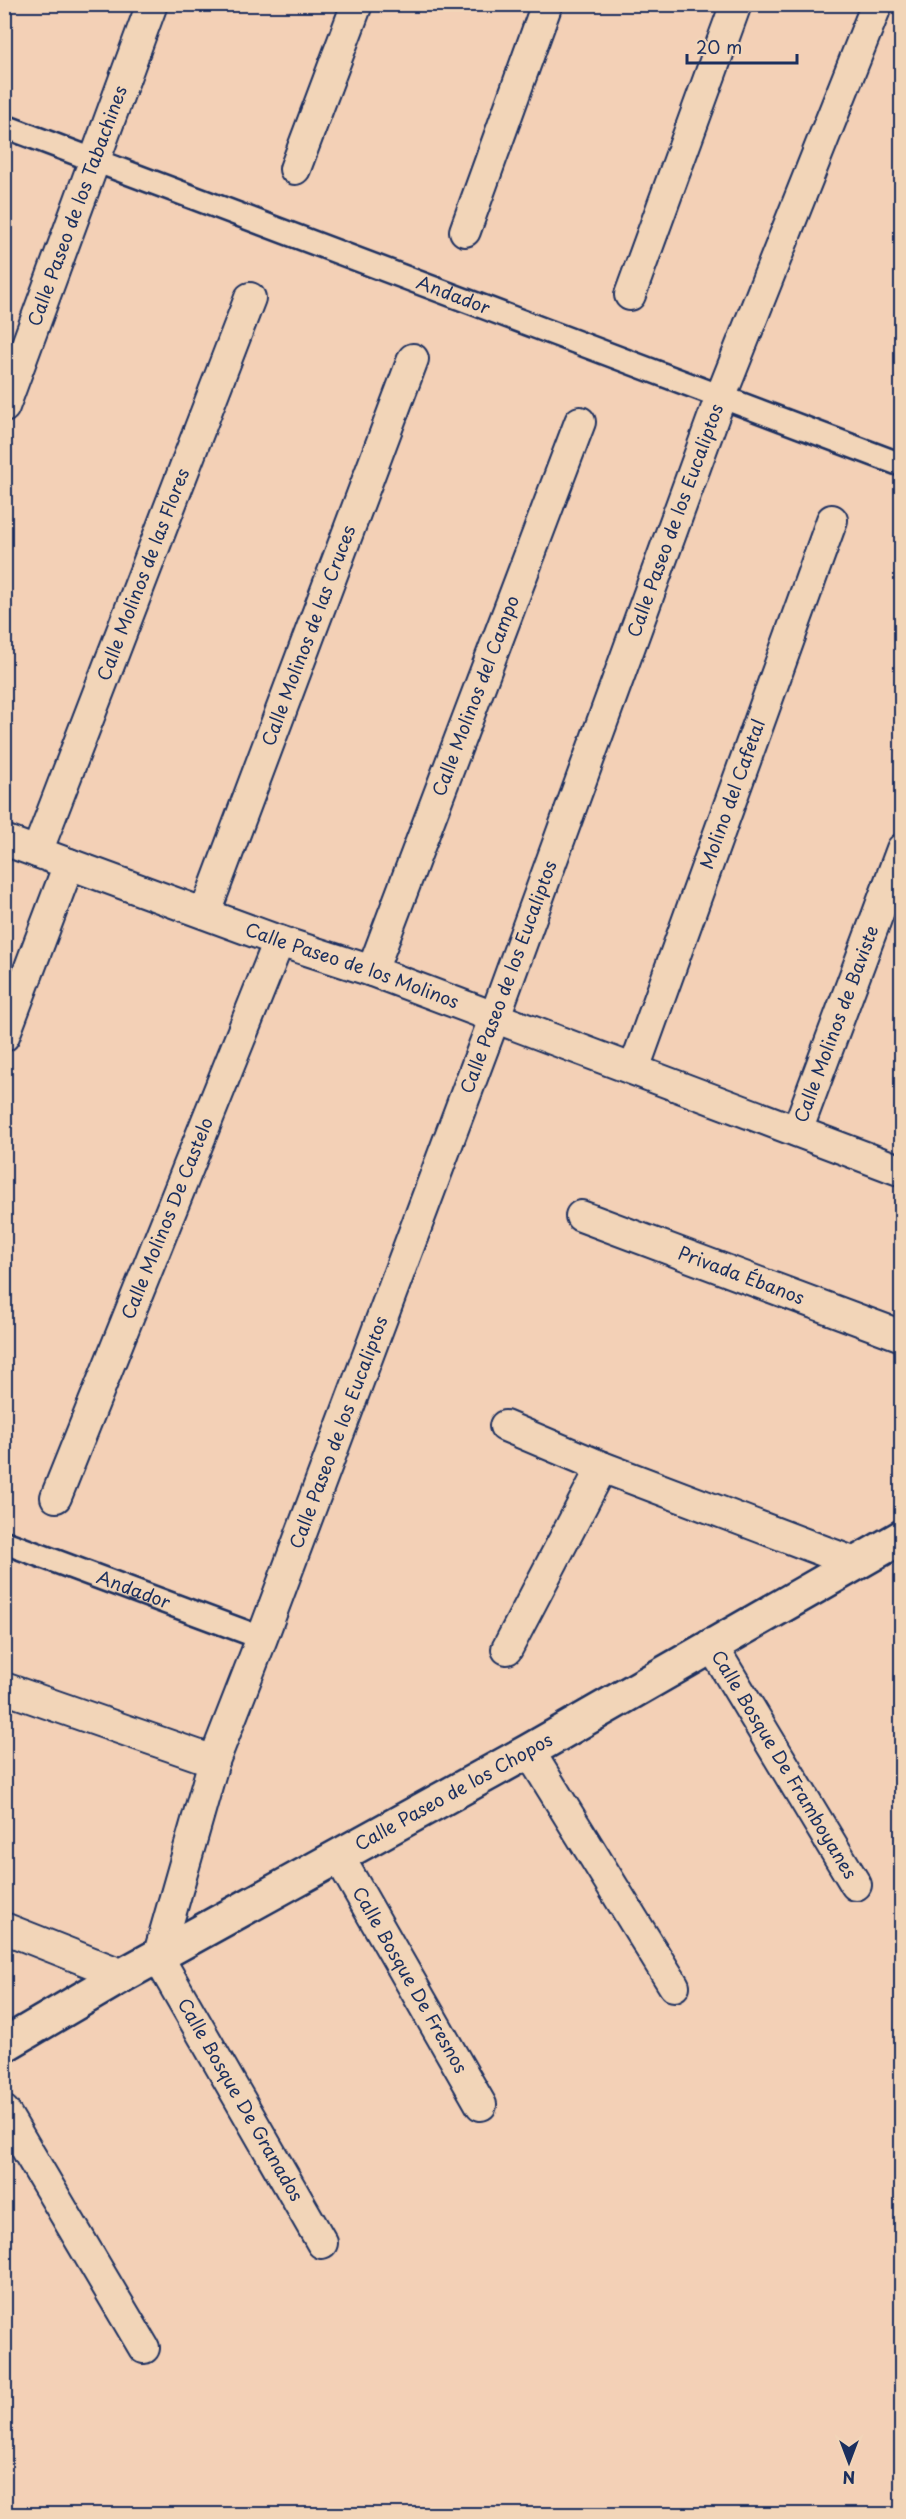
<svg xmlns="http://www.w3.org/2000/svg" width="906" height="2519" font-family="'Playpen Sans',sans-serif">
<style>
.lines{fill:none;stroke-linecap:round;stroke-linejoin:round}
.pedestrian-casing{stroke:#1b2f5e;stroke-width:27}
.minor-casing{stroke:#1b2f5e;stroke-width:34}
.secondary-casing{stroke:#1b2f5e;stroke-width:38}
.pedestrian{stroke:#f2d5b8;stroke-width:22}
.minor{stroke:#f2d5b8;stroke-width:30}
.secondary{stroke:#f2d5b8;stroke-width:33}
.labels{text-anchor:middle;stroke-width:5;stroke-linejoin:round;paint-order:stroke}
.street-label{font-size:18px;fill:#1b2f5e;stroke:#f2d5b8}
</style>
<rect width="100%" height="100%" fill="#f3d0b6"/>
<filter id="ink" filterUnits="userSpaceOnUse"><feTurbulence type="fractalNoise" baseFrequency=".0167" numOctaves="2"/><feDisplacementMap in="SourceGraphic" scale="12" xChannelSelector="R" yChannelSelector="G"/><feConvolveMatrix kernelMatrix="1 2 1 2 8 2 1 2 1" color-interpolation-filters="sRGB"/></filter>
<g filter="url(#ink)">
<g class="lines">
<defs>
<g id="pedestrian">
<path id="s1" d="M4,126L902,465"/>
<path id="s2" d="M4,1542L262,1638"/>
</g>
<g id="minor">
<path d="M295,169L357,4"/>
<path d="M465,231L547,4"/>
<path d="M630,295L736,4"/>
<path id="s3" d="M4,407L152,4"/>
<path id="s4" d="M4,840L279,941L372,971L902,1171"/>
<path id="s5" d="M37,852L250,298"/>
<path id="s6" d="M205,913L413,359"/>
<path id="s7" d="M372,971L580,422"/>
<path d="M4,1036L69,864"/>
<path id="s8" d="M634,1069L832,520"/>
<path id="s9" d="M797,1131L902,849"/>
<path id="s10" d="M581,1216L902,1336"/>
<path d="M505,1426L602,1467L855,1563"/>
<path id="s11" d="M56,1497L279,941"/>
<path id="s12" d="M711,1644L856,1885"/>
<path d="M507,1649L602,1467"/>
<path d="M4,1688L214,1761"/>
<path d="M529,1751L674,1986"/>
<path id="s13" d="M339,1857L481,2105"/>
<path d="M4,1928L123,1975"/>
<path d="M4,2111L144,2348"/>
<path id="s14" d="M322,2243L158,1957L214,1761L262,1638L494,1019L721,396L877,4"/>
</g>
<g id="secondary">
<path id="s15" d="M4,2045L123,1975L529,1751L902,1537"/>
</g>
</defs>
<!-- pedestrian casing -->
<use href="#pedestrian" class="pedestrian-casing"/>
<!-- minor casing -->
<use href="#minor" class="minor-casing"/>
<!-- secondary casing -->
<use href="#secondary" class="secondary-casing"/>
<!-- pedestrian -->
<use href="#pedestrian" class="pedestrian"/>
<!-- minor -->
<use href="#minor" class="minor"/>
<!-- secondary -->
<use href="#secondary" class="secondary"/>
</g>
</g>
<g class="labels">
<!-- street labels -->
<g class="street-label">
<text dy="6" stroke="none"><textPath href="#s3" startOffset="214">Calle Paseo de los Tabachines</textPath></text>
<text dy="6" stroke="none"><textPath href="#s1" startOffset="480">Andador</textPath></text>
<text dy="6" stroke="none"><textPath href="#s14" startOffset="1857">Calle Paseo de los Eucaliptos</textPath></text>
<text dy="6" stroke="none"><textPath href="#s5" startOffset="297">Calle Molinos de las Flores</textPath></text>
<text dy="6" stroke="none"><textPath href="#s6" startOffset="296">Calle Molinos de las Cruces</textPath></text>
<text dy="6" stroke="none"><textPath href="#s7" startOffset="294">Calle Molinos del Campo</textPath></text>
<text dy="6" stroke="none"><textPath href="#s8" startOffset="292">Molino del Cafetal</textPath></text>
<text dy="6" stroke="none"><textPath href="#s4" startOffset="370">Calle Paseo de los Molinos</textPath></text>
<text dy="6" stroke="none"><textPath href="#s14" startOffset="1371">Calle Paseo de los Eucaliptos</textPath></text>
<text dy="6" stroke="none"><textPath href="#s9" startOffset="114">Calle Molinos de Baviste</textPath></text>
<text dy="6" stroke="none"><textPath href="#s11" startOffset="300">Calle Molinos De Castelo</textPath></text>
<text dy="6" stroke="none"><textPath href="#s10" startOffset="171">Privada Ébanos</textPath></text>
<text dy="6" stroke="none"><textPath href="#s14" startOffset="885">Calle Paseo de los Eucaliptos</textPath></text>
<text dy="6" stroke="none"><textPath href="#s2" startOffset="138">Andador</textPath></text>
<text dy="6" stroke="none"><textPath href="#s12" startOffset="141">Calle Bosque De Framboyanes</textPath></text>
<text dy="6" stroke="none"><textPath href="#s15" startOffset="516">Calle Paseo de los Chopos</textPath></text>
<text dy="6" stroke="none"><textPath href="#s13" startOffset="142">Calle Bosque De Fresnos</textPath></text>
<text transform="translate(240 2100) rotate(60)" y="6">Calle Bosque De Granados</text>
</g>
</g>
<!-- margin -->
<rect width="906" height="2519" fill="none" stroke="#f2d5b8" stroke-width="24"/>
<rect x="12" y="12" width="882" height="2495" fill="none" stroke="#1b2f5e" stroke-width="2" filter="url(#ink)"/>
<!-- north arrow -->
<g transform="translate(849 2462) rotate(180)" stroke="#f2d5b8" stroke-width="4.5" paint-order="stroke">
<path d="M0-4.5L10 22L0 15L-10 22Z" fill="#1b2f5e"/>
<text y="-9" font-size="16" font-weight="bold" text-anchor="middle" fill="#1b2f5e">N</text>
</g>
<!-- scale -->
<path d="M687 54v9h110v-9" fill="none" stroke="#1b2f5e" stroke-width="3"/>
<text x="696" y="54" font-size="18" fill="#1b2f5e" stroke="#f2d5b8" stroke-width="4.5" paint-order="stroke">20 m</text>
</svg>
